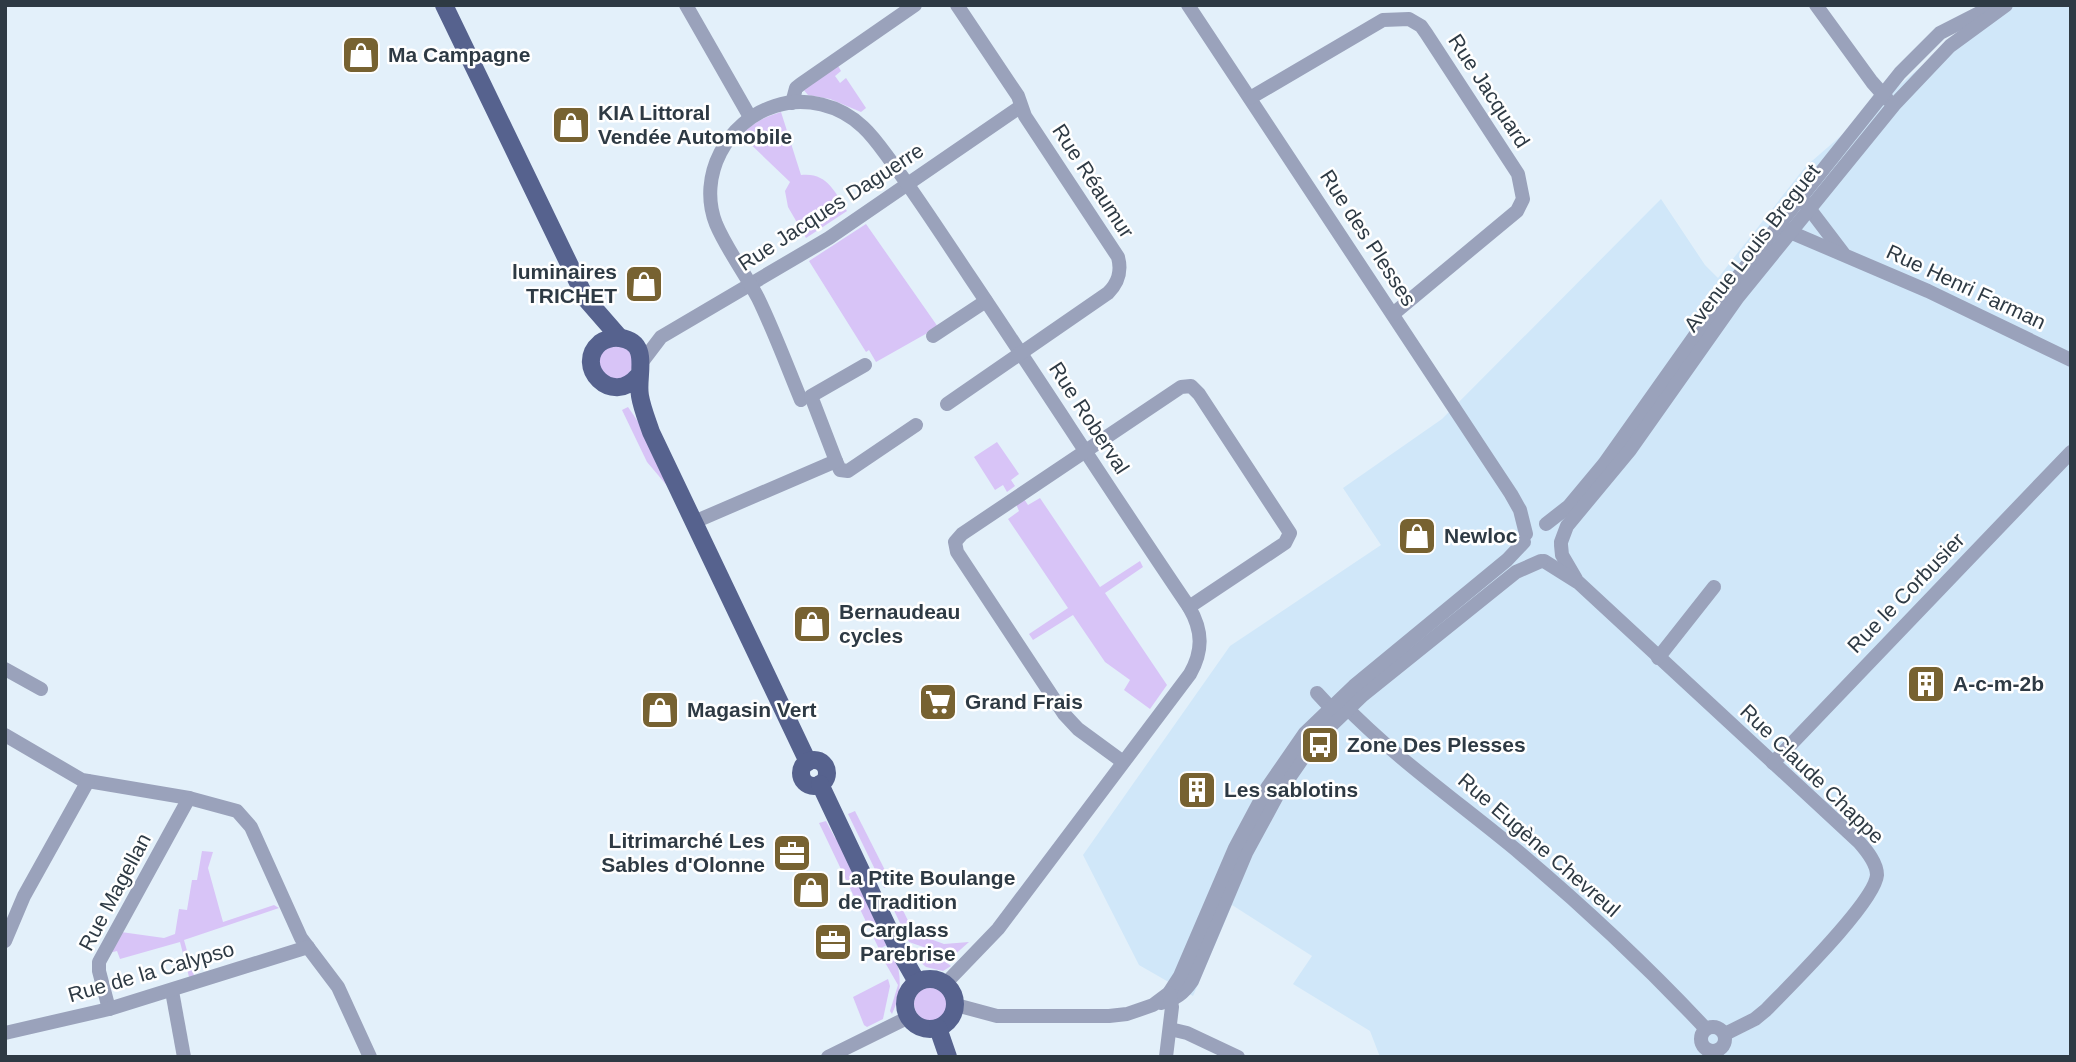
<svg xmlns="http://www.w3.org/2000/svg" width="2076" height="1062" font-family="Helvetica,sans-serif">
<style>
.built{fill:#d0e7f9}
.green{fill:#d8c4f7}
.lines{fill:none;stroke-linecap:round;stroke-linejoin:round}
.minor{stroke:#9aa2bb;stroke-width:14}
.major{stroke:#56628e;stroke-width:18}
.labels{text-anchor:middle;stroke-width:5;stroke-linejoin:round;paint-order:stroke}
.poi-label{font-size:21px;font-weight:bold;fill:#2e3a44;stroke:#fff;text-anchor:start}
.street-label{font-size:21px;fill:#2e3a44;stroke:#fff}
</style>
<rect width="100%" height="100%" fill="#e3f0fa"/>
<!-- built -->
<path class="built" d="M2002,5H2071V1057H1380L1370,1031L1293,984L1312,956L1232,905L1193,996L1139,965L1083,855L1230,646L1381,545L1343,488L1442,419L1661,199L1705,265L1718,278L1805,167L1985,11Z"/>
<!-- green -->
<g class="green">
<path d="M837,64L841,71L835,76L840,83L846,78L866,108L861,112L830,99L808,95L803,89Z"/>
<path d="M781,112L801,175C827,172 835,192 847,211L806,238L788,207L785,191L790,182L741,135C753,123 764,117 781,112Z"/>
<path d="M866,224L938,327L876,362L869,350L866,352L809,261Z"/>
<circle cx="616" cy="362" r="17"/>
<path d="M628,407L641,426L669,488L647,462L622,410Z"/>
<path d="M997,442L1019,474L1011,480L1015,486L1007,492L1003,485L995,490L974,457Z"/>
<path d="M1040,498L1100,587L1140,561L1143,567L1105,593L1167,685L1150,709L1124,690L1130,680L1105,662L1073,615L1033,640L1029,634L1068,608L1008,519L1019,511L1016,504L1024,499L1028,505Z"/>
<path d="M855,811L892,884L884,888L848,814Z"/>
<path d="M826,821L835,838L839,837L889,944L879,949L819,823Z"/>
<path d="M202,851L213,852L208,868L223,922L274,905L279,908L184,940L194,976L189,977L180,942L120,959L117,951L109,953L121,932L164,938L175,934L179,909L187,910L192,880H197Z"/>
<path d="M897,898L914,933L944,944L969,942L952,957L909,942L890,902Z"/>
<path d="M907,948L944,961L951,966L943,971L926,967L905,949Z"/>
<path d="M894,954C902,975 902,993 892,1014L890,1011L898,985L883,959Z"/>
<path d="M888,979L890,986L883,1019L867,1027L864,1025L853,997Z"/>
<circle cx="931" cy="1004" r="17"/>
</g>
<g class="lines">
<!-- minor -->
<g class="minor">
<path d="M686,5L750,117"/>
<path d="M1188,5L1511,494L1520,510L1526,534"/>
<path d="M1816,5L1872,82L1887,99"/>
<path d="M1250,98L1383,20L1409,19L1421,26L1426,33L1518,174L1523,199L1517,211L1393,314"/>
<path d="M792,103L796,88L801,84L915,5"/>
<path d="M1805,203L1843,253"/>
<path d="M1783,229L1928,291L2071,360"/>
<path d="M933,336L986,301"/>
<path d="M642,362L661,337L829,238L1020,107"/>
<path d="M801,400C787,366 774,331 758,298C745,273 727,250 716,224C697,176 727,121 775,106C805,96 840,105 863,127C876,139 885,154 896,168C922,204 946,241 970,277C1044,387 1115,498 1189,607C1203,631 1203,651 1190,674L998,929L945,984"/>
<path d="M947,404L1108,293C1118,283 1122,272 1118,257L1025,116L1018,96L957,5"/>
<path d="M836,461L840,470L848,471L916,425"/>
<path d="M694,522L836,461L811,396L865,365"/>
<path d="M1546,524L1569,506L1604,464L1728,289L1900,73L1940,33L1991,7"/>
<path d="M1561,542L1567,526L1630,450L1738,297L1894,105L1950,46L2006,5"/>
<path d="M1561,545L1562,555L1576,579"/>
<path d="M1544,561L1579,583L1859,842C1867,851 1877,863 1877,875C1875,902 1789,986 1766,1010L1755,1019L1725,1034"/>
<path d="M1658,658L1714,587"/>
<path d="M5,669L41,689"/>
<path d="M1317,693L1330,707"/>
<path d="M1342,703C1396,759 1461,804 1521,854C1586,909 1648,967 1706,1029"/>
<path d="M5,735L82,780L189,798L237,811L251,827L301,938L338,987L370,1057"/>
<path d="M1123,762L1078,729L1064,714L957,552L955,542L962,534L1181,387L1191,386L1199,394L1290,533L1285,543L1189,607"/>
<path d="M1773,763L2071,452"/>
<path d="M5,941L24,896L88,781"/>
<path d="M172,991L184,1057"/>
<path d="M1161,1003C1176,999 1183,994 1192,981L1246,853L1278,794L1314,742L1363,695L1516,572L1541,561"/>
<path d="M956,1005L997,1016H1109L1127,1014L1153,1005L1169,993L1180,976L1235,848L1267,788L1305,733L1354,686L1507,560L1524,542"/>
<path d="M109,1009L99,971V962L189,798"/>
<circle cx="1713" cy="1039" r="12"/>
<path d="M1170,1029L1187,1033L1238,1057"/>
<path d="M5,1033L109,1009L308,947"/>
<path d="M828,1057L909,1017"/>
<path d="M1166,1057L1172,1007L1169,993"/>
</g>
<!-- major -->
<g class="major">
<path d="M444,5L586,299L620,338"/>
<path d="M638,376C612,407 573,366 600,343C606,339 613,337 620,338C652,342 636,376 640,396C642,408 647,420 651,432L808,762"/>
<circle cx="814" cy="773" r="13"/>
<path d="M820,784L897,947L917,982"/>
<circle cx="930" cy="1004" r="25"/>
<path d="M938,1028L948,1057"/>
</g>
</g>
<!-- icons -->
<defs>
<symbol id="shop-square" viewBox="-11 -11 22 22"><rect x="-9" y="-9" width="18" height="18" rx="4" fill="#776231" stroke="#fff"/><path d="M-5-2.5h2.3a2.7 3.5 0 0 1 5.4 0H5L5.5 6h-11ZM-1.5-2.5h3a1.5 2.3 0 0 0-3 0Z" fill="#fff"/></symbol>
<symbol id="building-square" viewBox="-11 -11 22 22"><rect x="-9" y="-9" width="18" height="18" rx="4" fill="#776231" stroke="#fff"/><path d="M-4-6H4V6H1V3H-1V6H-4ZM-2.5-4.3h1.7v1.8h-1.7ZM.8-4.3h1.7v1.8H.8ZM-2.5-1h1.7V.8h-1.7ZM.8-1h1.7V.8H.8Z" fill="#fff"/></symbol>
<symbol id="supermarket-square" viewBox="-11 -11 22 22"><rect x="-9" y="-9" width="18" height="18" rx="4" fill="#776231" stroke="#fff"/><path d="M-6-5.5h2.5l.6 2H6L4.5 2H-2.5L-4.4-4H-6ZM-1.5 3.2a1.3 1.3 0 1 0 .1 0ZM3 3.2a1.3 1.3 0 1 0 .1 0Z" fill="#fff"/></symbol>
<symbol id="bus-square" viewBox="-11 -11 22 22"><rect x="-9" y="-9" width="18" height="18" rx="4" fill="#776231" stroke="#fff"/><path d="M-5-6H5V4H4V6H2V4H-2V6H-4V4H-5ZM-3.5-4V0h7V-4ZM-3.5 1.2v1.5H-2V1.2ZM2 1.2v1.5H3.5V1.2Z" fill="#fff"/></symbol>
<symbol id="office-square" viewBox="-11 -11 22 22"><rect x="-9" y="-9" width="18" height="18" rx="4" fill="#776231" stroke="#fff"/><path d="M-6-3h4V-5.5h4V-3h4V5H-6ZM-1-4.5V-3h2v-1.5ZM-6 0V1H6V0Z" fill="#fff"/></symbol>
</defs>
<g fill-rule="evenodd">
<use href="#shop-square" x="339" y="33" width="44" height="44"/>
<use href="#shop-square" x="549" y="103" width="44" height="44"/>
<use href="#shop-square" x="622" y="262" width="44" height="44"/>
<use href="#shop-square" x="1395" y="514" width="44" height="44"/>
<use href="#shop-square" x="790" y="602" width="44" height="44"/>
<use href="#building-square" x="1904" y="662" width="44" height="44"/>
<use href="#supermarket-square" x="916" y="680" width="44" height="44"/>
<use href="#shop-square" x="638" y="688" width="44" height="44"/>
<use href="#bus-square" x="1298" y="723" width="44" height="44"/>
<use href="#building-square" x="1175" y="768" width="44" height="44"/>
<use href="#office-square" x="770" y="831" width="44" height="44"/>
<use href="#shop-square" x="789" y="868" width="44" height="44"/>
<use href="#office-square" x="811" y="920" width="44" height="44"/>
</g>
<g class="labels">
<!-- poi labels -->
<g class="poi-label">
<text x="388" y="62">Ma Campagne</text>
<text x="598" y="120">KIA Littoral<tspan x="598" dy="24">Vendée Automobile</tspan></text>
<text x="617" y="279" text-anchor="end">luminaires<tspan x="617" dy="24">TRICHET</tspan></text>
<text x="1444" y="543">Newloc</text>
<text x="839" y="619">Bernaudeau<tspan x="839" dy="24">cycles</tspan></text>
<text x="1953" y="691">A-c-m-2b</text>
<text x="965" y="709">Grand Frais</text>
<text x="687" y="717">Magasin Vert</text>
<text x="1347" y="752">Zone Des Plesses</text>
<text x="1224" y="797">Les sablotins</text>
<text x="765" y="848" text-anchor="end">Litrimarché Les<tspan x="765" dy="24">Sables d'Olonne</tspan></text>
<text x="838" y="885">La Ptite Boulange<tspan x="838" dy="24">de Tradition</tspan></text>
<text x="860" y="937">Carglass<tspan x="860" dy="24">Parebrise</tspan></text>
</g>
<!-- street labels -->
<g class="street-label">
<text transform="translate(1489 91) rotate(57)" y="7">Rue Jacquard</text>
<text transform="translate(1093 181) rotate(57)" y="7">Rue Réaumur</text>
<text transform="translate(831 207) rotate(-33)" y="7">Rue Jacques Daguerre</text>
<text transform="translate(1368 238) rotate(57)" y="7">Rue des Plesses</text>
<text transform="translate(1752 248) rotate(-52)" y="7">Avenue Louis Breguet</text>
<text transform="translate(1966 287) rotate(25)" y="7">Rue Henri Farman</text>
<text transform="translate(1089 418) rotate(57)" y="7">Rue Roberval</text>
<text transform="translate(1906 593) rotate(-46)" y="7">Rue le Corbusier</text>
<text transform="translate(1812 774) rotate(44)" y="7">Rue Claude Chappe</text>
<text transform="translate(1539 845) rotate(41)" y="7">Rue Eugène Chevreul</text>
<text transform="translate(115 892) rotate(-62)" y="7">Rue Magellan</text>
<text transform="translate(151 972) rotate(-16)" y="7">Rue de la Calypso</text>
</g>
</g>
<!-- border -->
<rect width="2076" height="1062" fill="none" stroke="#2e3a44" stroke-width="14"/>
</svg>
